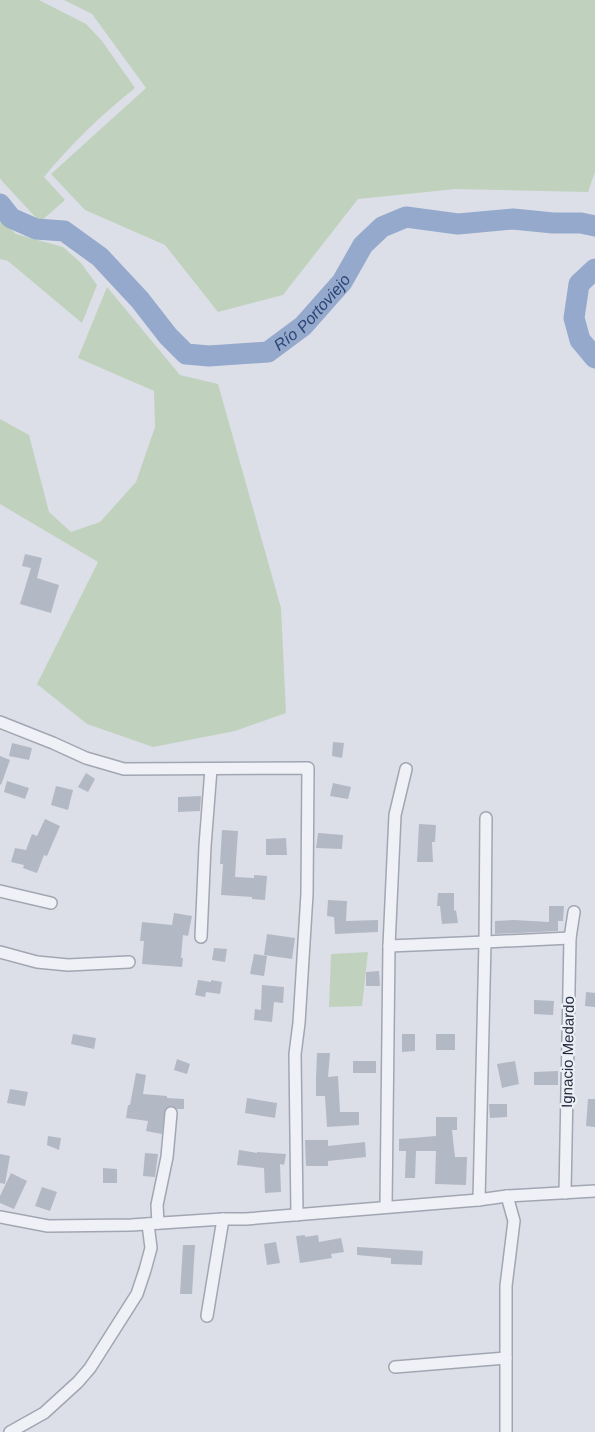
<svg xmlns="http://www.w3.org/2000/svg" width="595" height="1432" font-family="Helvetica,sans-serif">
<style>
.green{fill:#c0d2bd}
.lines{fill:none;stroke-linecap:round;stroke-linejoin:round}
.river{stroke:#94a9cb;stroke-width:21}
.building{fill:#b3b8c5}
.minor-casing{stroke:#a1a6b2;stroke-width:14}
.minor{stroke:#eff1f6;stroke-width:11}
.labels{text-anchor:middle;stroke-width:4.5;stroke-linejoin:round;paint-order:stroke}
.street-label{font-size:15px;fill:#252c3f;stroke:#eceff5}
.water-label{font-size:16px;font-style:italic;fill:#2c4575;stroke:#eceff5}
</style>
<rect width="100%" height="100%" fill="#dcdfe8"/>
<!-- green -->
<g class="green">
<path d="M0,0H39L86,24L102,41L135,88C101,115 71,144 44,177L65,200L40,222L2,181L0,178Z"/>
<path d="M64,0H595V172L588,192L456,189L358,199L283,295L218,312L165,245L85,210L51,174L146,88L92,14Z"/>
<path d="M0,219L16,234L63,247L81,263L97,285L82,323L8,261L0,259Z"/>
<path d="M107,287L180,375L218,384L281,608L286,713L235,731L153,747L87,724L37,684L98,562L0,504V419L29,435L49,512L71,532L100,522L136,482L155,427L154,391L78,358Z"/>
<path d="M368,952L362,1006L329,1007L331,954Z"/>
</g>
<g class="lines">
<!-- river -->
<g class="river">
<path id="s1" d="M0,204L11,218L36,229L64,231L100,257L140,300L168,336L186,354L209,356L268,352L303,326L342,282L363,245L382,227L406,217L458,224L513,219L553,223H581L595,226"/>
<path d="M595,269L579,284L574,318L580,340L595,358"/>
</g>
</g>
<!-- building -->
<g class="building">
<path d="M25,554L42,558L37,578L59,585L51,613L20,604L31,568L22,566Z"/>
<path d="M333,742L344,743L342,758L332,756Z"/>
<path d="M12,743L32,748L29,760L9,756Z"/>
<path d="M0,756L10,760L1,785L0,784Z"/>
<path d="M86,773L95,779L88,792L78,787Z"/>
<path d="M7,781L29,788L25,799L4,792Z"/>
<path d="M333,783L351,787L348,799L330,796Z"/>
<path d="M56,786L73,790L68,810L51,805Z"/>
<path d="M201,796L200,811L178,812V797Z"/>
<path d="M45,819L60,826L47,856L44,855L37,873L23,868L24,865L11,862L15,848L26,850L32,834L37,836Z"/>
<path d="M419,824L436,825L435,842H432L433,862H417Z"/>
<path d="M222,830L238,831L235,877L254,878V875L267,876L265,900L252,899V897L221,895L223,864H220Z"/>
<path d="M318,833L343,835L342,849L316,848Z"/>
<path d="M286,838L287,855H266V839Z"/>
<path d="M438,893H454V911L456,910L458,923L442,924L440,906H437Z"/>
<path d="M328,900L347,901L346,921L378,920V932L335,934L334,917L327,916Z"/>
<path d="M549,906H564L563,921H558V931L495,934V921L514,920L549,922Z"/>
<path d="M174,913L192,916L188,936L183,935L181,958H183L182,967L142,964L144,941H140L142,922L172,925Z"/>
<path d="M267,934L295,938L292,959L264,955Z"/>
<path d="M214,948L227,949L225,962L212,960Z"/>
<path d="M254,954L267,956L264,976L250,974Z"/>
<path d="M379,971L380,986H366V972Z"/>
<path d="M198,980L211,982V980L222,982L220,994L206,992L205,997L195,995Z"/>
<path d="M262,985L284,987L283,1003L274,1002L272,1022L254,1020L255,1009L261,1010Z"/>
<path d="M586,992L595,993V1007L585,1006Z"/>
<path d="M534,1000L554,1001L553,1015L534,1014Z"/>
<path d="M73,1034L96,1038L94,1049L71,1044Z"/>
<path d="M402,1034H415V1051L402,1052Z"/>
<rect x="436" y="1034" width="19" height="16"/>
<path d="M317,1053H330L328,1077L338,1076L340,1112H359V1125L327,1127L325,1096H316V1078Z"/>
<path d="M177,1059L190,1064L187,1074L174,1070Z"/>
<rect x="353" y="1061" width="23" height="12"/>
<path d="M515,1061L519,1084L502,1088L497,1064Z"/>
<path d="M558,1071V1085H534V1072Z"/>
<path d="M136,1073L146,1075L143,1094L167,1096V1098L184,1099V1109H177L171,1106L165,1109L162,1134L146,1131L148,1121L126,1118L128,1105H130Z"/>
<path d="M10,1089L28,1092L25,1106L7,1103Z"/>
<path d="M247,1098L277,1103L275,1118L245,1113Z"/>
<path d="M588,1099H595V1127L586,1126Z"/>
<path d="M489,1104H507V1117L490,1118Z"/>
<path d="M436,1117H457V1130H452L455,1157H467L466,1185L435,1184L436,1151H416L415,1178H405L406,1151H399V1139L436,1136Z"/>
<path d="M48,1136L61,1138L59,1150L47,1145Z"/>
<path d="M305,1140H328V1146L365,1142L366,1157L328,1161V1166H306Z"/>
<path d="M239,1150L257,1153V1152L286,1154L284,1165L280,1164L281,1192L265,1193L264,1168L237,1165Z"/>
<path d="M145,1153L158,1154L155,1177L143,1176Z"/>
<path d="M0,1154L10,1156L5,1184L0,1183Z"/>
<path d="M103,1168L117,1169V1183H103Z"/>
<path d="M11,1173L27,1181L14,1209L0,1203V1196Z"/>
<path d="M42,1187L57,1192L50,1211L35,1206Z"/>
<path d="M305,1235V1237L318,1235L319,1242L341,1238L344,1252L331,1254L332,1258L300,1263L296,1236Z"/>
<path d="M276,1242L280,1263L267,1265L264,1244Z"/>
<path d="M183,1245H195L192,1294H180Z"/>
<path d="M357,1247L423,1251L422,1265L391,1264V1258L357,1255Z"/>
</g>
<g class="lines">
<defs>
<g id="minor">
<path d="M0,722L53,743L86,758L124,769L308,768L307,894L299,1023L295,1054L297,1215"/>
<path d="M0,891L51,903"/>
<path d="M201,937L205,846L211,769"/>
<path d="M389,946L485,942L570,938"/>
<path d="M0,952L37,962L68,965L129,962"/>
<path d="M565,1193L570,938L574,912"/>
<path d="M479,1200L485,942L486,818"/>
<path d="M386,1207L389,946L395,815L406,769"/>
<path d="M0,1217L48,1226L131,1225L223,1219H246L478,1200L507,1196L595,1191"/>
<path d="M158,1223L157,1205L167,1157L171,1113"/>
<path d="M207,1316L223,1219"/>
<path d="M395,1367L506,1358"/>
<path d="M10,1432L44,1413L78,1382L90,1368L137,1294L145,1270L151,1248L148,1224"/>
<path d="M506,1432V1286L514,1221L507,1196"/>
</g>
</defs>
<!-- minor casing -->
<use href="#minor" class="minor-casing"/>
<!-- minor -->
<use href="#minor" class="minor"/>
</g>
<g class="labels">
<!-- street labels -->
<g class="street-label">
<text transform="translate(568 1052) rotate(-89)" y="5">Ignacio Medardo</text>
</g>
<!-- water labels -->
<g class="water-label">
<text dy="6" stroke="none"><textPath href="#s1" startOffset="389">Río Portoviejo</textPath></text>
</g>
</g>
</svg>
